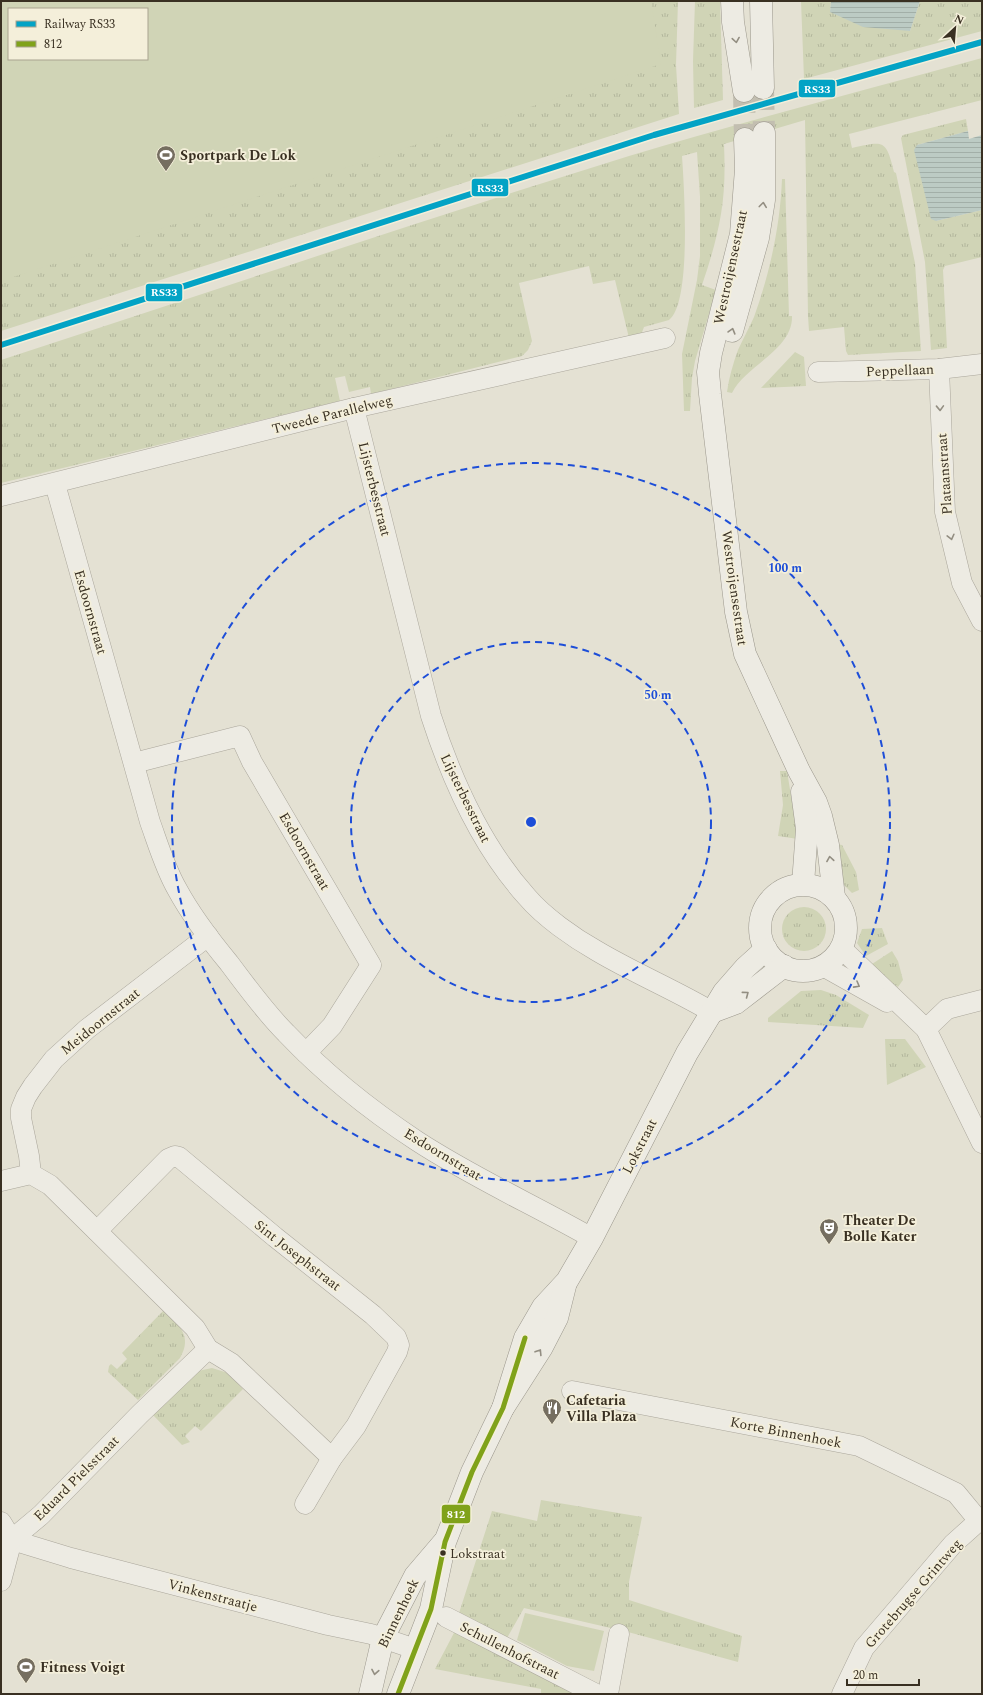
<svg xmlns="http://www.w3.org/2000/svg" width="983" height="1695" font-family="Spectral,serif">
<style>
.grass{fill:url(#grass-tufts)}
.park{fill:#d0d4b6;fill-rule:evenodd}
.water{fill:url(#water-rules)}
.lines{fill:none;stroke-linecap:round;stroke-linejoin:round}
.secondary-tunnel{stroke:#c2beb0;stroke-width:22;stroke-dasharray:22 11;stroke-linecap:butt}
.street-casing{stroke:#aaa69b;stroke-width:21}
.secondary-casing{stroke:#9a968b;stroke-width:23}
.street{stroke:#edebe3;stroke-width:20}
.secondary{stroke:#edebe3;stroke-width:22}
.bus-1-casing{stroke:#f4efda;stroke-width:8}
.bus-1{stroke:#80a21a;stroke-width:5}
.rail-1-casing{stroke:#f4efda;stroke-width:9}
.rail-1{stroke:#03a3c5;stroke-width:6}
.oneway{stroke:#938e82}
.ring{fill:none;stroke:#1d4ed8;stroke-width:2;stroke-dasharray:7 5}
.bus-dot{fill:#393022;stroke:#f4efda;stroke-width:1.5}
.labels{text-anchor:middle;stroke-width:3.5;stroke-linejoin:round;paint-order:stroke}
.bus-label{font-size:13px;fill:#393022;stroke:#f4efda;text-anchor:start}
.poi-label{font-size:14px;font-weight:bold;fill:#393022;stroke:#f4efda;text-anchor:start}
.street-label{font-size:14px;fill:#393022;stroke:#f4efda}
.centre{fill:#1d4ed8;stroke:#f4efda;stroke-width:2}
.ring-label{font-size:12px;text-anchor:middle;font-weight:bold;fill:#1d4ed8;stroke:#f4efda;stroke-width:3.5;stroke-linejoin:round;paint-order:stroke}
.line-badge{stroke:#f4efda;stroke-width:1.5}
.badge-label{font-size:11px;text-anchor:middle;font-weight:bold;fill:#fff}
</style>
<defs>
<pattern id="grass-tufts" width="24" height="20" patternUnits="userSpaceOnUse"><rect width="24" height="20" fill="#d0d4b6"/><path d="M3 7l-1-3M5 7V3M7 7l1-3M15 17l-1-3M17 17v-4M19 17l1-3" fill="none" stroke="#b3b69c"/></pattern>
<pattern id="water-rules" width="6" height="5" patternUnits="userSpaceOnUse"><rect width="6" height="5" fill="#bccbc4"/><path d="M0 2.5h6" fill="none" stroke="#a2afa8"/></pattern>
</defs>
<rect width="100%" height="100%" fill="#e4e1d3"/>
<!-- grass -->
<g class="grass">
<path d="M627,1H678L676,65L679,114L1,331L2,79Z"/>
<path d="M695,1H720L723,100L694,108L693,61Z"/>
<path d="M801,1H831L830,12L910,31L920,1H982V31L804,79Z"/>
<path d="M982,58V100L849,134L852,148C884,141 886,139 894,172L896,173L915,263L921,351L848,355L846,351L844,327L809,331L808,316L805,120L724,144C725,167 725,191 721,214C717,238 710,262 702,285L716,290L695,361L692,378L690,411H684L682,354L697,280L700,256V197L697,152L682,156C684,185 692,303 669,320L644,327L641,335L629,338L615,280L593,284L589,266L519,283L532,341L528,350L522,356L371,394L370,387L349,392L345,376L335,378L340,401L1,483V360C210,292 419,221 629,156C746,121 864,90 982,58Z"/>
<path d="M966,119L968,131L917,145L936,221L982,210V257L945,266L943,270L947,348L931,350L925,262L901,138L903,135Z"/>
<path d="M782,179H785L789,316H792C793,350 746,365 732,393L727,392C729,377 733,364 738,350C743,339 749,328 754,317C770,272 780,227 782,179Z"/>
<path d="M795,352L804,357L806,386L761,388Z"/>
<path d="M780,771H787L798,839L778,836L783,805Z"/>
<path d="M835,844L842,845L856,872L859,890L852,893L842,883Z"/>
<circle cx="804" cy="929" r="22"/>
<path d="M882,928L888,944L866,956L857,943L862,929Z"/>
<path d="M892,951L898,961L903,980L898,987L885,979L872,964Z"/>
<path d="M821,990L836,995L869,1015L863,1028L768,1022V1018L801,991Z"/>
<path d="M885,1039H905L926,1067L887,1085Z"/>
<path d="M164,1310C179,1325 193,1336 180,1358L138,1400L108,1372L109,1366L111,1364L117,1369L127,1359L122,1353Z"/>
<path d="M212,1368L228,1373L243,1389L201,1431L195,1426L185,1436L190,1442L182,1445L153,1415L198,1371Z"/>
<path d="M541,1500L642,1517L629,1582V1600L742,1636L738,1662L628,1632L524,1608L507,1638L459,1613L492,1511L537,1521Z"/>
<path d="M455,1631L576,1694H541V1689L435,1669Z"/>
</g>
<!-- park -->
<g class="park">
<path d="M1,1H651L661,64L1,281ZM9,9H147V59H9Z"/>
<path d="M525,1613L604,1631L594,1671L567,1666L517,1640Z"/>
</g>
<!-- water -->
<g class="water">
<path d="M831,1H920L910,31L863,27L830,12Z"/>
<path d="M968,131L969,139L982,135V210L936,221L931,219L914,150L917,145Z"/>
</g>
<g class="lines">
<!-- secondary-tunnel -->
<g class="secondary-tunnel">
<path d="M763,88L764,133"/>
<path d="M744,91L745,139"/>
</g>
<defs>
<g id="street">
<path d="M939,369L945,512L962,583L982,621"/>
<path d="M818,372L939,369L982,364"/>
<path d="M354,408L431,716C452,781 481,846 527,897C544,917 574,938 597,951C634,973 675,990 712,1012"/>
<path d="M55,484L150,822C158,844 165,868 177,889C191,915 210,940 229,963C247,987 265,1012 286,1033C325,1074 370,1110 417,1141C472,1177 534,1205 592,1238"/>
<path d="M1,496L354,408L665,338"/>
<path d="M134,763L240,736L252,762L371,965L332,1026L306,1053"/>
<path d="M841,948L926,1029L982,1143"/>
<path d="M823,966L887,1002"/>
<path d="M926,1029L947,1009L982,1000"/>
<path d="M31,1174L29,1156L21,1118V1109L26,1097L33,1086L54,1059L87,1029L208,936"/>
<path d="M1,1181L31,1174L50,1185L195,1328L208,1349L231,1363L332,1458"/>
<path d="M97,1231L168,1159L175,1156L179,1157L275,1237L373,1315L396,1337L399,1345L397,1352L356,1426L332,1458L305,1504"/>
<path d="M572,1391L859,1446L956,1493L979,1521"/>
<path d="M1,1522L12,1540L1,1581"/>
<path d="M12,1540L71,1558L328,1625L371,1634L415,1649"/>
<path d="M4,1546L41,1515L140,1414L208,1349"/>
<path d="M446,1617L596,1694"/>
<path d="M608,1694L619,1634"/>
<path d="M842,1694L864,1648L953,1544L982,1518"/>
</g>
<g id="secondary">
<path d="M732,1L733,22L744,91"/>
<path d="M761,1L763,88"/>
<path d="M745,139L746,169L741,234L711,353L708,372L710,394L736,612L745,654L799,771L816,802L821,816L828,845L834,897"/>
<path d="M732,331L758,238L764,200V133"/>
<path d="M802,792L807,829L803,884"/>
<circle cx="803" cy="928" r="43"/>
<path d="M712,1012L736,1003L784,966"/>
<path d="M503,1408L525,1338L543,1307L567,1281L592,1238L687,1053L724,992L745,968L766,949"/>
<path d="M370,1694L383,1638L415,1576L444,1542"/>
<path d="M398,1694L431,1609L445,1542L472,1472L503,1408L542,1347L557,1318L565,1286"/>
</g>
</defs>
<!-- street casing -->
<use href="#street" class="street-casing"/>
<!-- secondary casing -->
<use href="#secondary" class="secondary-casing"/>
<!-- street -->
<use href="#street" class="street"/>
<!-- secondary -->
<use href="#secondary" class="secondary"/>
<defs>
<path id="bus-1" d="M398,1694L431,1609L445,1542L472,1472L503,1408L525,1338"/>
</defs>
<!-- bus-1 casing -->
<use href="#bus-1" class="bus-1-casing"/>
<!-- bus-1 -->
<use href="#bus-1" class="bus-1"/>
<defs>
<path id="rail-1" d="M1,345L654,135L982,42"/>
</defs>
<!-- rail-1 casing -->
<use href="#rail-1" class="rail-1-casing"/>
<!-- rail-1 -->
<use href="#rail-1" class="rail-1"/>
</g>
<!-- one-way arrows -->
<defs><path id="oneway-chevron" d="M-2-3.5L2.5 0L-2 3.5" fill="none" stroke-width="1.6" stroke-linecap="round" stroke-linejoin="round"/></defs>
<g class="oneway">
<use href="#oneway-chevron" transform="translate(736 40) rotate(81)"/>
<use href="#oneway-chevron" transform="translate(763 205) rotate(-83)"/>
<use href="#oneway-chevron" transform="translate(732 331) rotate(-74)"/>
<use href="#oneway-chevron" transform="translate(940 408) rotate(88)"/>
<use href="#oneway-chevron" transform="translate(951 537) rotate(76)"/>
<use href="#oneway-chevron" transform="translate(830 859) rotate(-99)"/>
<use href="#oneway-chevron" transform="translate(857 985) rotate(29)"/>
<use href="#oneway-chevron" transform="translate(746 994) rotate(-37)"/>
<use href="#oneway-chevron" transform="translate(539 1352) rotate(-58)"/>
<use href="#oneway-chevron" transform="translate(375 1672) rotate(100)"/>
</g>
<!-- distance rings -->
<g class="ring">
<circle cx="531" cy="822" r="180"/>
<circle cx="531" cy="822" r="359"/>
</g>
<!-- icons -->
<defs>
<symbol id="stadium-pin" viewBox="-11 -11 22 30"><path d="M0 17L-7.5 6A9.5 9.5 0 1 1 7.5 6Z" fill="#756e60" stroke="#f4efda"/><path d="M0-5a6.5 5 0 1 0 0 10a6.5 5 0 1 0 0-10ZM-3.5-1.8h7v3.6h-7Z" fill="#fff"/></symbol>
<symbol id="theatre-pin" viewBox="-11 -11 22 30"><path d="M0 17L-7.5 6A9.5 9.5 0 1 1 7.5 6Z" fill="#756e60" stroke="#f4efda"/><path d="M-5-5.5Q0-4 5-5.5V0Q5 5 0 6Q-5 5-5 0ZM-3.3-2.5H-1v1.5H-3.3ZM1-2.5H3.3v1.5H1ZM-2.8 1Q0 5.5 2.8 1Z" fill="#fff"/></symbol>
<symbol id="restaurant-pin" viewBox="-11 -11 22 30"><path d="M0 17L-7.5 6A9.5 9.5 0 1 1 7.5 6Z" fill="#756e60" stroke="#f4efda"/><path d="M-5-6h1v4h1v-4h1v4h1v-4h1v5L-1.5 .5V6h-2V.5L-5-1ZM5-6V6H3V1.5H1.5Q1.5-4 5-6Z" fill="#fff"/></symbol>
</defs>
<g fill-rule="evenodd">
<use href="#stadium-pin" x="155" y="144" width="22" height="30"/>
<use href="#theatre-pin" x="818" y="1217" width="22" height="30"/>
<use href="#restaurant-pin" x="541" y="1397" width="22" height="30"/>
<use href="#stadium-pin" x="15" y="1656" width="22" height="30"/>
</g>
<!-- markers -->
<circle class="bus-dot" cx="443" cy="1553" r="3.5"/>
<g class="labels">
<!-- bus labels -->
<g class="bus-label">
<text x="450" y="1558">Lokstraat</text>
</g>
<!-- poi labels -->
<g class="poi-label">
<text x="180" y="160">Sportpark De Lok</text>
<text x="843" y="1225">Theater De<tspan x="843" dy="16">Bolle Kater</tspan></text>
<text x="566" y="1405">Cafetaria<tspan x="566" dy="16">Villa Plaza</tspan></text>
<text x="40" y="1672">Fitness Voigt</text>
</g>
<!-- street labels -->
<g class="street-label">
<text transform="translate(730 267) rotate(-78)" y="5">Westroijensestraat</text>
<text transform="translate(900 370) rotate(-2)" y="5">Peppellaan</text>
<text transform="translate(332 414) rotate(-14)" y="5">Tweede Parallelweg</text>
<text transform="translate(944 474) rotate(-94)" y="5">Plataanstraat</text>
<text transform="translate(375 489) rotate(76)" y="5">Lijsterbesstraat</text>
<text transform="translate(735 588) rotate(82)" y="5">Westroijensestraat</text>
<text transform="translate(91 612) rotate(74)" y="5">Esdoornstraat</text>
<text transform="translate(466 798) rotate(64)" y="5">Lijsterbesstraat</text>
<text transform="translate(305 851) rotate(60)" y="5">Esdoornstraat</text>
<text transform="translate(100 1021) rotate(-39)" y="5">Meidoornstraat</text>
<text transform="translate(639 1146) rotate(-63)" y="5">Lokstraat</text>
<text transform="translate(443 1154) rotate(31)" y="5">Esdoornstraat</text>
<text transform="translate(298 1255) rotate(38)" y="5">Sint Josephstraat</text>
<text transform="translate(786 1432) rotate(11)" y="5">Korte Binnenhoek</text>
<text transform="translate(76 1478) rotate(-45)" y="5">Eduard Pielsstraat</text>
<text transform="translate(913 1593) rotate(-49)" y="5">Grotebrugse Grintweg</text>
<text transform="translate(213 1595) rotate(15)" y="5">Vinkenstraatje</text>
<text transform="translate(398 1613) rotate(-64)" y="5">Binnenhoek</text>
<text transform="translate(510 1650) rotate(27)" y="5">Schullenhofstraat</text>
</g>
</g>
<circle cx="531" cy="822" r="6" class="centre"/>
<g class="ring-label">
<text x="785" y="572">100 m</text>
<text x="658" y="699">50 m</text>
</g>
<g class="line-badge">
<rect x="798" y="79" width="38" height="19" rx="4" fill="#03a3c5"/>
<rect x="471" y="178" width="38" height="19" rx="4" fill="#03a3c5"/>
<rect x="145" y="283" width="38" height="19" rx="4" fill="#03a3c5"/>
<rect x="441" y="1504" width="30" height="20" rx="4" fill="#80a21a"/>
</g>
<g class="badge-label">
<text x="817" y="93">RS33</text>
<text x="490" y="192">RS33</text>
<text x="164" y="296">RS33</text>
<text x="456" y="1518">812</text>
</g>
<!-- border -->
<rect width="983" height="1695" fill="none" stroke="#393022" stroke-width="4"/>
<!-- legend -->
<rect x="8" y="8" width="140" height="52" fill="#f4efda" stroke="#a9a390"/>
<rect x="16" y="21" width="20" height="6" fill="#03a3c5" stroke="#a9a390"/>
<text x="44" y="28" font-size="12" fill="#393022">Railway RS33</text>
<rect x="16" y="41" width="20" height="6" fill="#80a21a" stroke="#a9a390"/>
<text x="44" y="48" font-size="12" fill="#393022">812</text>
<!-- north arrow -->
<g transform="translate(955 28) rotate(26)" stroke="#f4efda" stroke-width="3" paint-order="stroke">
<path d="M0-3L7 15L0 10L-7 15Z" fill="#393022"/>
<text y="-6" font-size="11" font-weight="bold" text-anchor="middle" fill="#393022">N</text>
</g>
<!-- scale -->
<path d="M847 1679v6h72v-6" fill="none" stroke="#393022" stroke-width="2"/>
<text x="853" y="1679" font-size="12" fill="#393022" stroke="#f4efda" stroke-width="3" paint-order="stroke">20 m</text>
</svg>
